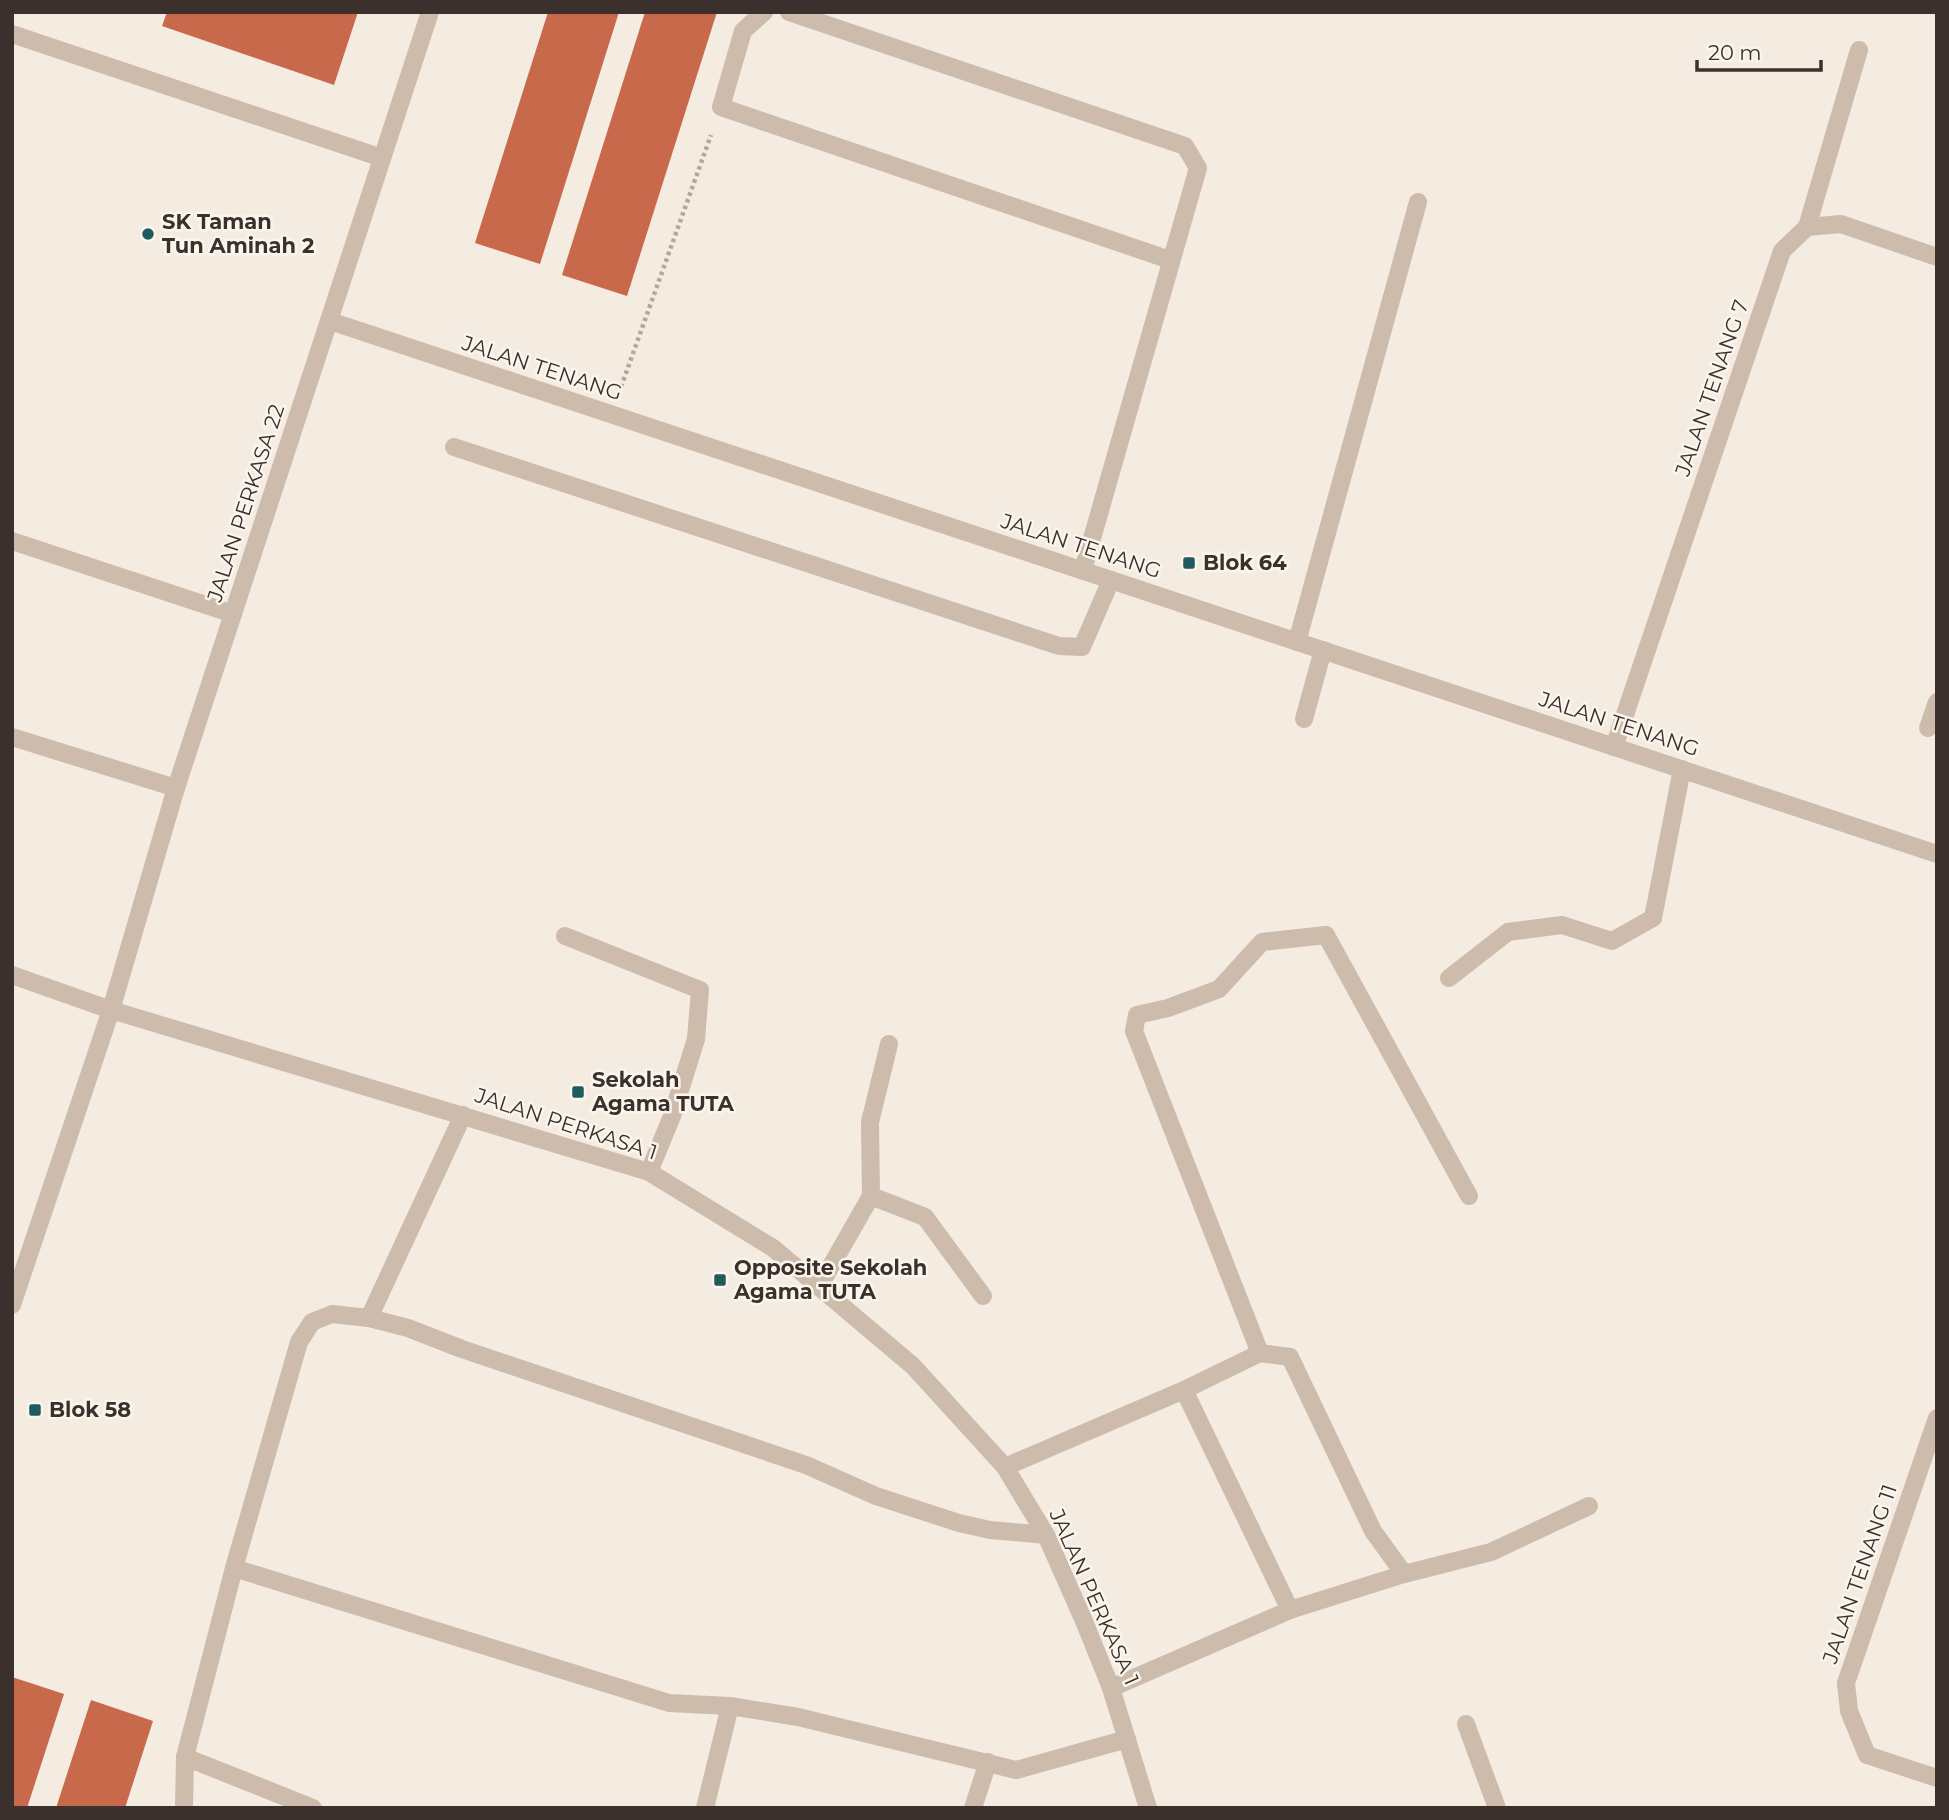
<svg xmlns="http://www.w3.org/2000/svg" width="1949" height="1820" font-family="Montserrat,sans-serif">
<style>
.building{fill:#c8694b}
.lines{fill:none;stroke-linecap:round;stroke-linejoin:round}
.path{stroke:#b9a596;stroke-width:4.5;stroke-dasharray:3.5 3.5;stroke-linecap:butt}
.service{stroke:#cdbbac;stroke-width:18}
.minor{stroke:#cdbbac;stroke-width:18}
.tertiary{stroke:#cdbbac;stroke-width:18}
.poi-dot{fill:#1f5a5e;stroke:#fbf5ee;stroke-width:2.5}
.labels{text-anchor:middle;stroke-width:5;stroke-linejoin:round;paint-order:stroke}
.poi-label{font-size:21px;font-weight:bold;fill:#3b302b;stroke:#fbf5ee;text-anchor:start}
.street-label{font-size:21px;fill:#3b302b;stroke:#fbf5ee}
</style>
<rect width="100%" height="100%" fill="#f4ebe1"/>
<!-- building -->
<g class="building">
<path d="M167,12H358L334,85L162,26Z"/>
<path d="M548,12H619L540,264L475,243Z"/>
<path d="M645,12H717L627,296L562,275Z"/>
<path d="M12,1677L64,1694L27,1808H12Z"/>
<path d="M91,1700L153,1721L125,1808H56Z"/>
</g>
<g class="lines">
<!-- path -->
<path class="path" d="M621,387L711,135"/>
<!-- service -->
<g class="service">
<path d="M764,12L743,31L721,107L1170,260"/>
<path d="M789,12L1185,146L1198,168L1083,570"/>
<path d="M12,34L382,158"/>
<path d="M1304,719L1323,650"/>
<path d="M12,737L176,788"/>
<path d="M565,936L700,990L696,1039L672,1116L649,1172"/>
<path d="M1449,978L1508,932L1562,925L1612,941L1653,918L1682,769"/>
<path d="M463,1115L369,1318L408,1328L462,1349L806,1465L876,1496L959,1523L990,1530L1046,1535"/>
<path d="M871,1196L870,1122L889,1044"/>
<path d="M819,1287L871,1196L925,1217L983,1296"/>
<path d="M1260,1353L1134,1031L1137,1015L1168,1008L1219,989L1262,942L1326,935L1469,1196"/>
<path d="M1184,1390L1290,1610"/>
<path d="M1005,1467L1184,1390L1260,1353L1290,1357L1373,1531L1404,1574L1290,1610L1111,1688"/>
<path d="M234,1568L669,1703L730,1706"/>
<path d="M1404,1574L1491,1552L1589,1506"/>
<path d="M1466,1724L1497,1808"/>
<path d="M185,1757L313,1808"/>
<path d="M184,1808L185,1757L234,1568L299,1342L312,1322L332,1314L369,1318"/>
<path d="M705,1808L730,1706L798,1717L1016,1770L1127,1739"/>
<path d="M973,1808L988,1762"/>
</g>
<!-- minor -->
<g class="minor">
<path d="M1807,227L1841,224L1937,257"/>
<path d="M330,321L1937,854"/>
<path d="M454,447L1059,646L1082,647L1111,580"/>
<path d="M12,541L233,614"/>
<path d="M1297,642L1418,202"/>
<path d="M1928,728L1937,702"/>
<path d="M1614,747L1782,251L1807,227L1859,50"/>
<path d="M1937,1418L1846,1683L1849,1711L1867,1755L1937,1778"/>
</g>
<!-- tertiary -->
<g class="tertiary">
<path d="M12,975L111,1010L649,1172L773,1248L913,1366L1005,1467L1046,1535L1084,1621L1111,1688L1148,1808"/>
<path d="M12,1305L111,1010L176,788L430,12"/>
</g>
</g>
<!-- markers -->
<g class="poi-dot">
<circle cx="148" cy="234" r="7"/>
<rect x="1182" y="556" width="14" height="14" rx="3.5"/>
<rect x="571" y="1085" width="14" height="14" rx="3.5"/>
<rect x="713" y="1273" width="14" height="14" rx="3.5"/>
<rect x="28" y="1403" width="14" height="14" rx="3.5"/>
</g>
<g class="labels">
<!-- poi labels -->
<g class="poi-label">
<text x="162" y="229">SK Taman<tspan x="162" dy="24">Tun Aminah 2</tspan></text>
<text x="1203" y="570">Blok 64</text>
<text x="592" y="1087">Sekolah<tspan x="592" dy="24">Agama TUTA</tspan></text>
<text x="734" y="1275">Opposite Sekolah<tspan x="734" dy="24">Agama TUTA</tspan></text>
<text x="49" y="1417">Blok 58</text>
</g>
<!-- street labels -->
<g class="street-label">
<text transform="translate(542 368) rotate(18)" y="7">JALAN TENANG</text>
<text transform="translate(1712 388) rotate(-71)" y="7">JALAN TENANG 7</text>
<text transform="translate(246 503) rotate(-72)" y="7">JALAN PERKASA 22</text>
<text transform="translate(1081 546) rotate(18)" y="7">JALAN TENANG</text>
<text transform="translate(1619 724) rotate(18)" y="7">JALAN TENANG</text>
<text transform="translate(566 1124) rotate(18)" y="7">JALAN PERKASA 1</text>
<text transform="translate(1860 1574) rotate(-71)" y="7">JALAN TENANG 11</text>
<text transform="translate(1094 1597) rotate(66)" y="7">JALAN PERKASA 1</text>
</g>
</g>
<!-- border -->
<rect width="1949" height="1820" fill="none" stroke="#3b302b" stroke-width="28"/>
<!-- scale -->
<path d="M1697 60v10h124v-10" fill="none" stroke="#3b302b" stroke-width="3.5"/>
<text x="1708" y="60" font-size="21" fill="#3b302b" stroke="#fbf5ee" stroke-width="5" paint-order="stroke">20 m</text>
</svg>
